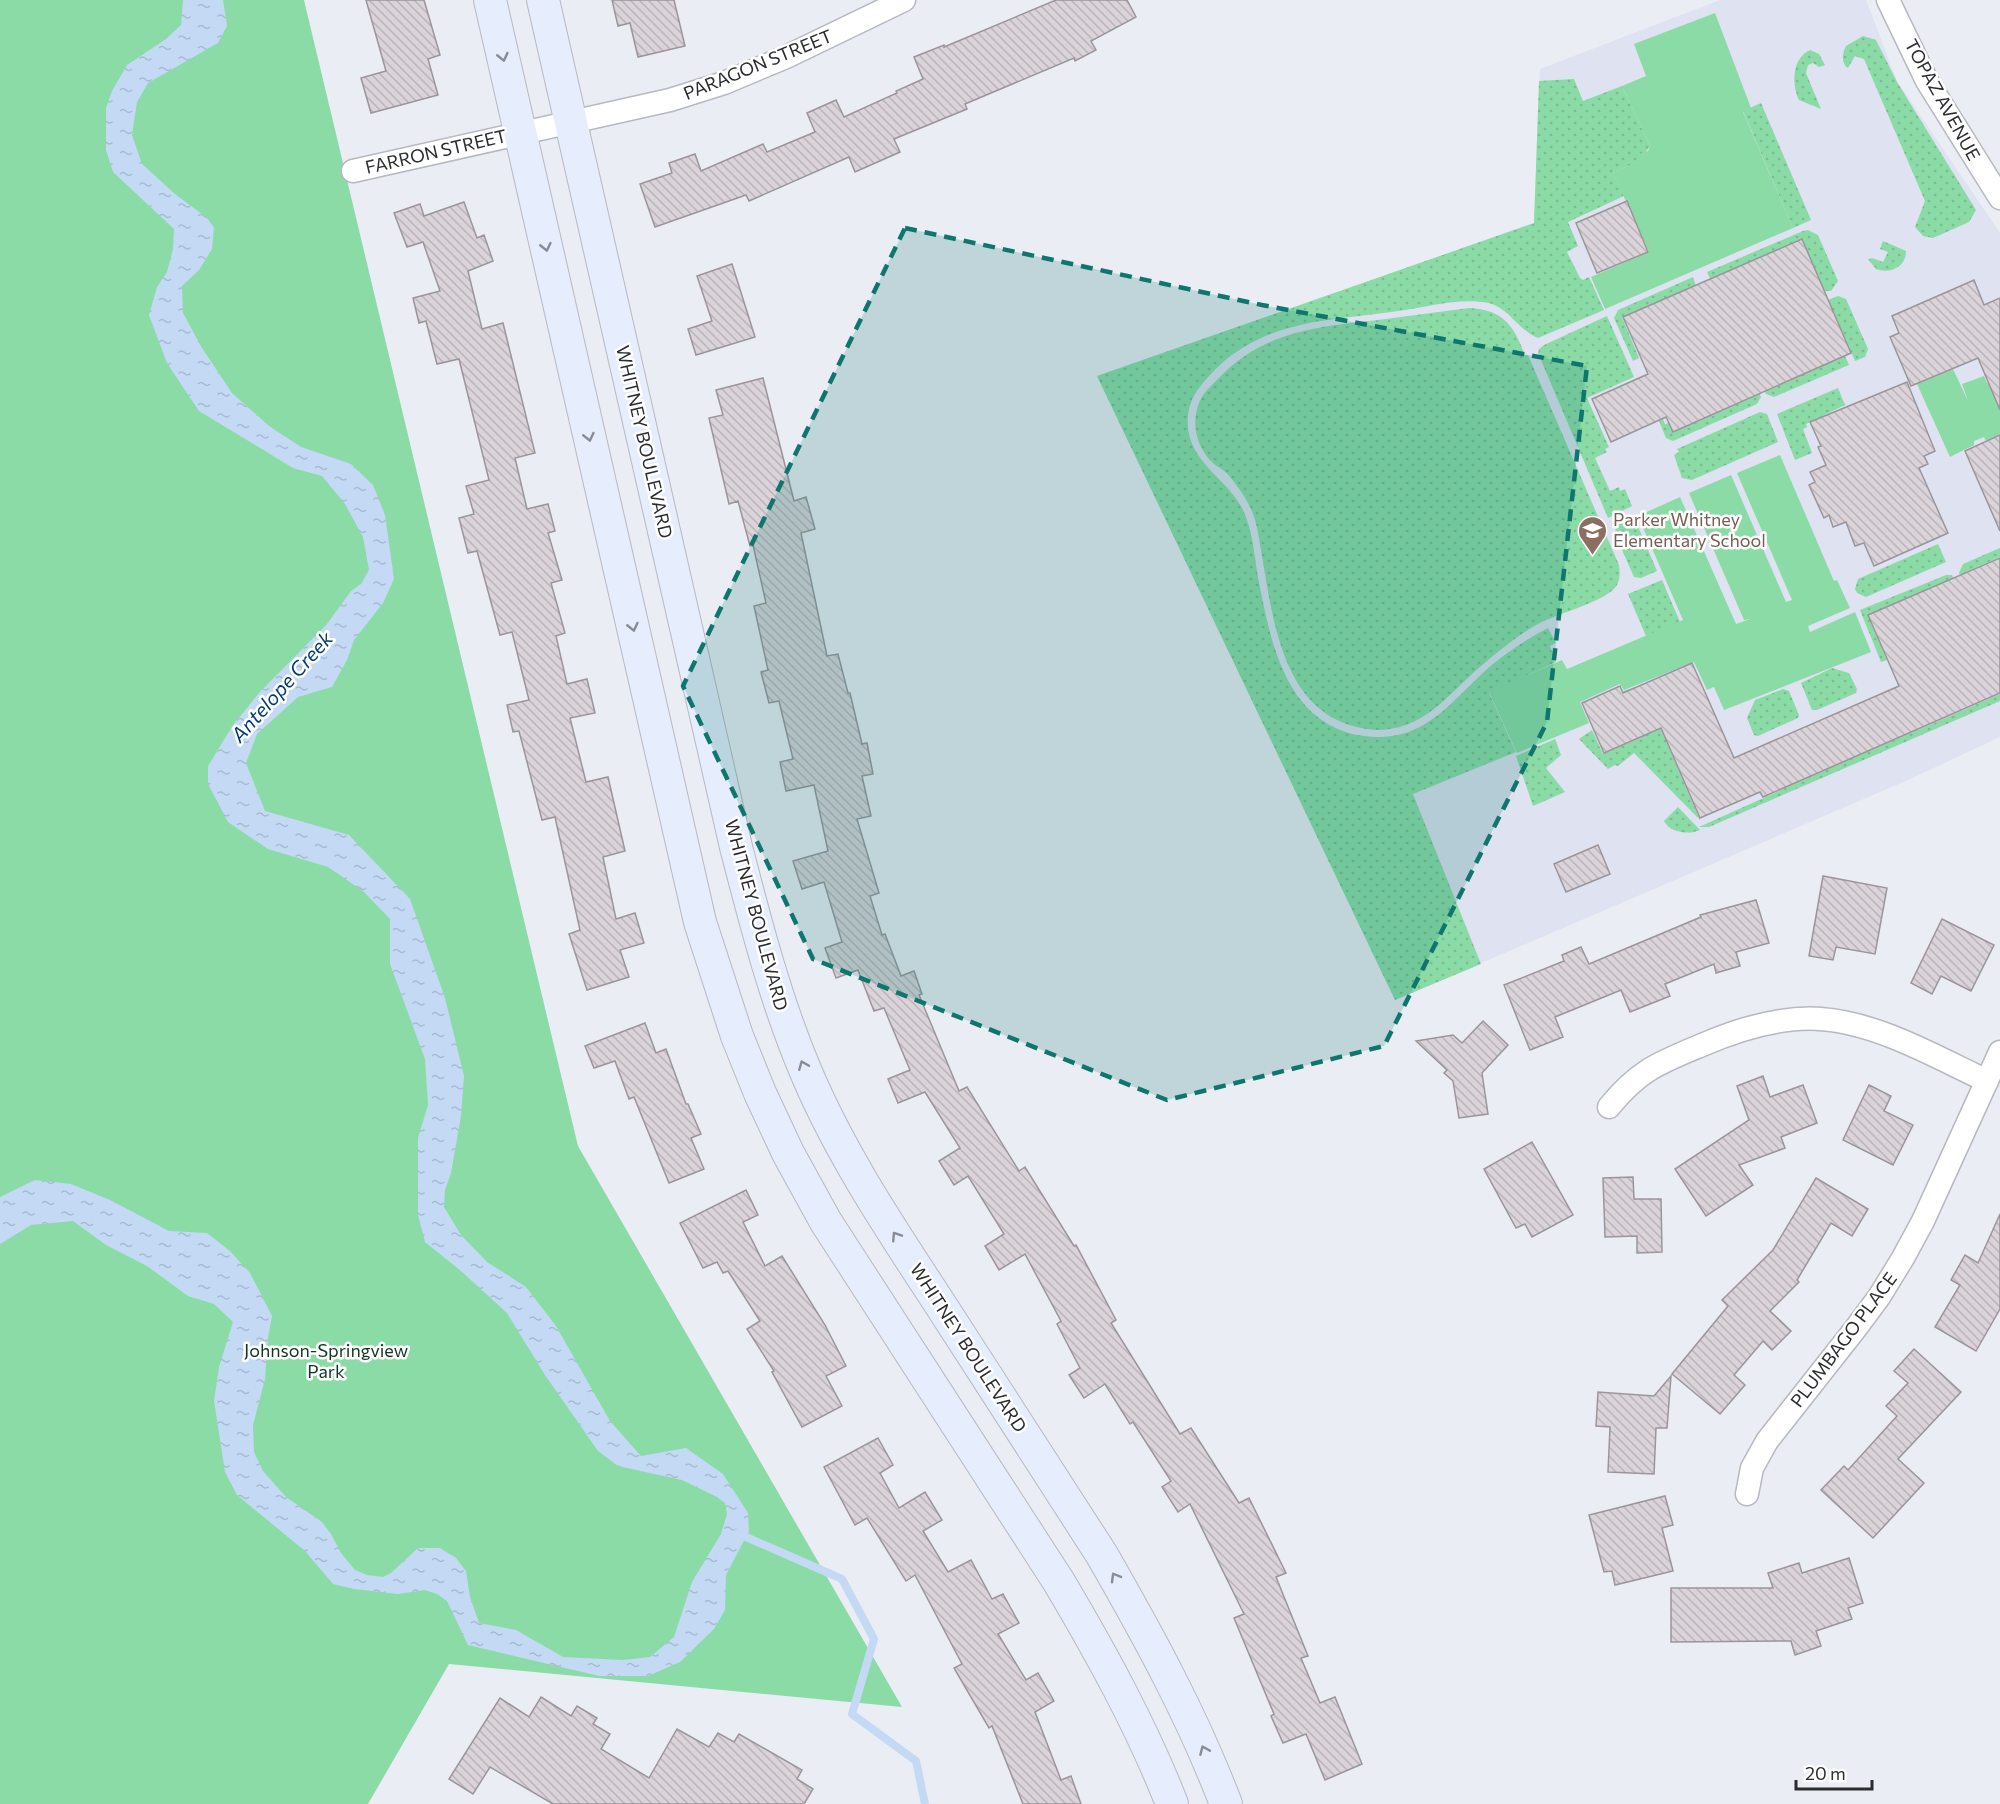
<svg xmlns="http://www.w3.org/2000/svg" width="2000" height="1804" font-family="Commissioner,sans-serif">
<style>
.built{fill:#dee2f1}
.grass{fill:url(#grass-dots)}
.park{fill:#8bdba7}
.water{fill:url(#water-ripples)}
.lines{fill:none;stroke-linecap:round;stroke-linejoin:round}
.stream{stroke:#c3d9f4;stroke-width:8}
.building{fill:url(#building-back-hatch);stroke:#9b959a;stroke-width:1.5}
.street-casing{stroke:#b7b8c0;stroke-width:25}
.secondary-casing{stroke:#b7b8c0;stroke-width:34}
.street{stroke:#fff;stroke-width:22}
.secondary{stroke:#e6edfd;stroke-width:32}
.oneway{stroke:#888c96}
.marked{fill:#0f766e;fill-opacity:0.2;stroke:#0f766e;stroke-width:4.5;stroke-dasharray:12 8;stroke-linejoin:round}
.labels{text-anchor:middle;stroke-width:5;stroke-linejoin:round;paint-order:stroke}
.street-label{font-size:18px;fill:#2b2c2f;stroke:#fff}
.education-label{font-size:18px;fill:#785e54;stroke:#fff;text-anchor:start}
.park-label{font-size:18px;fill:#113520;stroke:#fff}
.water-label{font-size:20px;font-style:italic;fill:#013b74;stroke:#fff}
</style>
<defs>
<pattern id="grass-dots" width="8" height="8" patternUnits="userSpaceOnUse" patternTransform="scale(1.5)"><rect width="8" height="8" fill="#8bdba7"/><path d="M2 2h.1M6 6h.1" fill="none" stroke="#78bc90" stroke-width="1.8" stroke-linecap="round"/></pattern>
<pattern id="water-ripples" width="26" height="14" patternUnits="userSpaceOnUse" patternTransform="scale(1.5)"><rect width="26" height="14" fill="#c3d9f4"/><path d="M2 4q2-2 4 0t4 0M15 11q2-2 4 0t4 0" fill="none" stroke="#a8bad2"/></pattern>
<pattern id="building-back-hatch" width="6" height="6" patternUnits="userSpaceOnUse" patternTransform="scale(1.5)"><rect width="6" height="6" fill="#dad3d9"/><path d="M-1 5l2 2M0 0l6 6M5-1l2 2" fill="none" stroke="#bbb5bb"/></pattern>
</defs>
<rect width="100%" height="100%" fill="#ebedf5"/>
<!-- built -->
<path class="built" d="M1720,0H1866L1897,81L2000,233V737L1908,780L1395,1000L1097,376L1534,223L1540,69Z"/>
<!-- grass -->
<g class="grass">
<path d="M1863,36L1876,40L1897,82L1976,210L1969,222L1933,238L1923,236L1915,227L1925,201L1864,59L1855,56L1848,68C1841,64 1842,53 1846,46Z"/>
<path d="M1810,50L1819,54L1825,65L1819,67L1813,63L1808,65L1806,73L1821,109L1799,100C1792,85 1791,59 1810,50Z"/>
<path d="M1574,79L1583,101L1622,86L1650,146L1639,161L1613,173L1624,196L1568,222L1578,246L1567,252L1580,278L1583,280L1589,277L1604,310L1538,338C1519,331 1509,308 1489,303C1460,297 1427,307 1398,311C1330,321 1261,319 1210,375C1201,385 1192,395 1189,409C1179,463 1231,475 1246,517C1254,539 1255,564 1260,587C1273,657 1294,737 1381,737C1432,736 1458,693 1493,664C1510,650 1529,638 1548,628L1556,643L1550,646L1556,662L1489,693L1516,752L1413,794L1481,964L1395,1000L1097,376L1534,223L1539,81Z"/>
<path d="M1761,103L1811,220L1793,228L1743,111Z"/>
<path d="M1808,230L1818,235L1838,281L1831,291H1824L1802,239L1720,275L1712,283L1707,272L1803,231Z"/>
<path d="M1883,241L1906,251C1906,268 1889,274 1876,269L1868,259L1872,258L1883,262L1888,252L1880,249Z"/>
<path d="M1693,277L1696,286L1622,317L1639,358L1633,361L1614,318L1618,310Z"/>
<path d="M1838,296L1846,299L1868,349L1865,357L1855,361L1828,300Z"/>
<path d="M1469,308C1503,310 1513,324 1525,355H1528L1619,565C1620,572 1620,579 1617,585C1607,602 1554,614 1536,625C1518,635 1487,660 1472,674C1444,700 1421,729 1379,730C1363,730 1346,725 1331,717C1278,685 1271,606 1261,550C1259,540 1258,530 1255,520C1251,505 1240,489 1230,477C1226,471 1219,468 1214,464C1195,447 1189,418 1203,395C1209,387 1217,380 1224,373C1266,331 1322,326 1378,320C1408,316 1439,312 1469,308Z"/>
<path d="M1607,316L1634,377L1587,398L1609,447L1605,449L1607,452L1595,458L1610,491L1619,487L1620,491L1625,489L1632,506L1608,518L1538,353L1539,349L1544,345Z"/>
<path d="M1750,346L1769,390L1845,356L1849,365L1774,397L1766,394L1746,351Z"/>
<path d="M1756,385L1761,397L1757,404L1673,441L1666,438L1655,411L1659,410L1665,424L1669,423L1673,432L1754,396L1751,387Z"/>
<path d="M1838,388L1845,405L1806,424L1807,427L1803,429L1812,453L1795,460L1777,414Z"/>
<path d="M1760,412L1767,414L1778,442L1692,480L1682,478L1674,455L1679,452L1677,449Z"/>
<path d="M1634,517L1657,571L1641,578L1634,577L1615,534L1616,525Z"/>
<path d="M1938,544L1946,562L1866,597L1857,593L1855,589L1858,579Z"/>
<path d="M2000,548V557L1966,572L1999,644L1995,646L1959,573L1963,564Z"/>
<path d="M1946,575H1952L1957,587L1868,615L1887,660L1881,662L1860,610Z"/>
<path d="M1662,580L1680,622L1646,636L1628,594Z"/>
<path d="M1832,668L1849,673L1857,689L1856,693L1817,710H1812L1801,683Z"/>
<path d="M1642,685L1700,820L1634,753L1618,766L1615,765L1608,769L1579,739L1592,730L1603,754L1642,737L1623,691Z"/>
<path d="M1783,689L1789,691L1799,715L1798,718L1758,736L1754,735L1747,718L1755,700Z"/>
<path d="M2000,694V701L1709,827H1699L1894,739L1916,727L1918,730Z"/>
<path d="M1555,739L1561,755L1546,768L1565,792L1533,806L1516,756Z"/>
<path d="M1678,807L1700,830C1689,835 1670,833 1664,821Z"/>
</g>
<!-- park -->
<g class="park">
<path d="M0,0H304L578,1146L902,1707L449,1664L368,1804H0Z"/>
<path d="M1715,13L1751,108L1743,112L1793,228L1605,309L1591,277L1649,252L1613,173L1638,161L1636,155L1648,151L1650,146L1622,86L1646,76L1634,44Z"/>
<path d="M1953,369L1968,401L1962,384L1984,376L1987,383L2000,377V435L1986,441L1984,437L1974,441V445L1950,457L1917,384Z"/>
<path d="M1780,455L1834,581L1837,580L1850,608L1808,626L1810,632L1855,612L1871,652L1724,710L1714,687L1707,690L1694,662L1624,690L1620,684L1580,702L1589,723L1517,753L1489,692L1562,660L1567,669L1683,620L1638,516L1680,497L1736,624L1750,619L1744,620L1689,493L1731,475L1786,602L1792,600L1737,473Z"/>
</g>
<!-- water -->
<path class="water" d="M183,0H223L227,26L218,43L148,83L137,102L132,135L142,164L175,194L207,218L214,228L212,249L199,270L182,286L183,313L202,348L232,393L269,426L301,447L351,464L373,485L385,515L394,579L383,603L354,640L347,660L332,687L298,697L257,734L246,763L265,811L349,835L410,899L445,998L464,1076L461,1116L451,1173L445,1190L444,1207L461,1235L487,1262L526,1287L556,1326L610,1421L641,1456L686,1448L723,1474L748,1513L749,1531L726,1575L725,1610L714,1629L680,1662L648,1676H599L468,1645L447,1601L437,1594L425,1590L398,1594L354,1589L333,1584L305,1551L237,1495L225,1472L214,1401L219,1367L233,1322L214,1304L188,1296L147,1266L106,1245L73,1221L31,1225L0,1244V1197L35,1180L71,1184L110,1200L169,1231L207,1233L230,1251L250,1273L272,1316L268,1338L265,1379L253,1425L254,1452L263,1471L286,1497L322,1522L331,1534L341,1553L355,1570L367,1575L383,1577L391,1573L418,1548H440L456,1558L466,1571L470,1597L479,1623L516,1630L563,1657L623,1660L650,1657L674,1637L692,1582L721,1534L727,1514L725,1503L717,1497L682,1480L618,1466L598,1451L545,1375L507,1313L461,1271L425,1242L418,1215V1138L428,1105L425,1059L390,964V919L363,891L328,867L268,849L228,822L208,784V766L233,725L259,693L327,624L351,591L361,584L369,570L363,537L345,504L322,476L293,468L199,411L167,363L149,315L157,287L167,272L173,249L174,229L113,172L106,150V108L112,91L127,65L166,39L181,25Z"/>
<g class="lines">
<!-- stream -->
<path class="stream" d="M737,1533L842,1579L874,1639L852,1714L916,1761L925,1804"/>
</g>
<!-- building -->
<g class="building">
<path d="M366,0H424L440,55L428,59L438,95L371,113L361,78L386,71Z"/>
<path d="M612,0H674L685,46L638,57L630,23L618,26Z"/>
<path d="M1056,0H1127L1136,17L1091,41L1096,50L1075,61L1074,58L965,104L967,109L894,139L900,152L855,172L849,157L749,201L746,195L655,227L640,184L672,173L669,163L695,154L701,171L763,144L767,152L815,132L807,113L836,100L844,117L897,93L896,91L923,79L914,57L944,45V47Z"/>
<path d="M1627,201L1648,252L1597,273L1576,223Z"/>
<path d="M464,202L477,238L484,235L493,261L468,271L482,329L503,323L535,453L515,458L527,509L548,504L555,531L548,533L562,580L551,583L565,633L556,636L567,684L587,679L595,713L570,718L586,782L608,777L625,851L603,857L616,919L635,913L644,943L620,950L629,977L587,990L569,934L580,930L555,817L542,820L519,731L513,732L507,705L529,700L512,632L500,635L477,551L468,553L459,518L474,514L466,486L489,480L459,359L437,364L426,321L419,323L413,298L440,291L423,242L407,247L394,213L420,204L424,216Z"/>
<path d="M1802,239L1851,353L1673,432L1666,417L1611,442L1592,399L1648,374L1623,317Z"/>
<path d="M732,264L755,337L696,355L688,329L712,321L697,276Z"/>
<path d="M1974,280L1984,305L2000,298V410L1978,358L1911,386L1890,337L1899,333L1892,316Z"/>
<path d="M763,378L794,501L806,497L815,529L801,533L827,656L838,654L848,693H850L862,744L867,743L873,774L862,776L871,816L857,819L879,893L870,896L882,935L885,934L901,976L914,971L922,994L919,995L959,1091L967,1087L1019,1171L1025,1167L1074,1246L1076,1245L1116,1320L1111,1323L1180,1434L1191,1428L1239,1503L1249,1498L1286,1573L1276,1577L1308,1656L1301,1658L1320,1703L1335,1697L1362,1764L1325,1780L1306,1734L1283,1743L1271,1716L1274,1714L1234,1618L1244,1614L1190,1504L1178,1512L1162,1487L1171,1481L1133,1422L1130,1424L1105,1384L1084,1398L1069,1375L1080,1368L1057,1324L1061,1321L1025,1254L999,1270L985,1246L1004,1234L968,1176L954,1185L939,1161L960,1148L925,1092L898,1103L888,1079L910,1070L884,1008L874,1011L858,970L836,978L825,948L842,942L824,882L802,889L793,861L828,851L814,785L786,791L780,762L793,759L779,701L769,703L761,672L768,670L754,606L766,603L753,545L750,546L738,501L729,504L709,418L723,415L716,390Z"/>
<path d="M1907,382L1935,451L1924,456L1928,464L1919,468L1948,533L1874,566L1864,543L1855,546L1846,522L1833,527L1829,515L1824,518L1809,485L1815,482L1810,472L1826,465L1818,447L1821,446L1810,422Z"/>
<path d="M2000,435V531L1965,451Z"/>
<path d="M2000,558V693L1763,797L1760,792L1700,818L1661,728L1604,753L1582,703L1620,686L1623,693L1692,663L1734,758L1899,686L1868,615Z"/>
<path d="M1598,845L1610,874L1566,892L1554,864Z"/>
<path d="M1823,876L1887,888L1875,954L1836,947L1833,960L1809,956Z"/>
<path d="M1756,900L1769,943L1736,952L1740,966L1716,973L1714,964L1665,984L1670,996L1630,1012L1621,990L1555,1017L1563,1037L1530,1050L1504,985L1564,961L1562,955L1581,947L1589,964L1701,917L1700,915Z"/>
<path d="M1942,919L1994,945L1971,991L1941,976L1932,994L1911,983Z"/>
<path d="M1483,1021L1508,1045L1482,1073L1488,1114L1459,1118L1453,1081L1444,1073L1447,1070L1416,1041L1453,1035L1462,1043Z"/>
<path d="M645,1023L656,1053L666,1049L686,1104H688L701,1134L691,1138L704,1169L669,1183L634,1097L629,1099L615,1061L594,1068L585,1046Z"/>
<path d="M1763,1076L1770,1097L1803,1085L1817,1123L1781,1137L1785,1148L1739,1165L1753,1185L1706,1216L1675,1169L1749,1120L1737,1086Z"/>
<path d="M1869,1085L1891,1096L1884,1111L1913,1125L1893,1165L1843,1140Z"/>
<path d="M1532,1142L1573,1215L1532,1237L1525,1224L1516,1228L1484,1169Z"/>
<path d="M1633,1177L1634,1199H1661L1662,1252L1637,1253V1236L1605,1237L1603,1178Z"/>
<path d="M1816,1178L1868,1209L1852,1236L1831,1223L1797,1280L1799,1282L1770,1311L1791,1331L1772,1350L1763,1341L1734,1375L1745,1385L1720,1414L1672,1374L1728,1306L1722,1300L1773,1250Z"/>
<path d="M746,1190L758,1215L743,1222L765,1266L782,1256L825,1325L846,1366L826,1376L842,1406L802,1427L772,1372L774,1371L747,1329L760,1321L728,1271L723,1273L717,1262L703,1268L680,1223Z"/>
<path d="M2000,1214V1309L1976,1351L1935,1327L1960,1285L1951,1280L1965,1255L1978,1263Z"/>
<path d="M1914,1349L1961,1392L1898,1459L1924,1483L1873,1538L1821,1490L1844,1466L1848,1470L1897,1416L1886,1406L1908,1383L1894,1371Z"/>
<path d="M1671,1376L1667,1428H1656L1654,1474L1608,1472L1610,1427L1596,1426L1598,1392L1654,1396Z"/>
<path d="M878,1438L893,1465L880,1473L899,1508L925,1492L942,1520L923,1531L948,1572L971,1560L992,1599L1003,1594L1019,1623L998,1634L1026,1680L1038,1673L1054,1701L1035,1712L1061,1780L1071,1776L1081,1804H1023L992,1726L989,1728L954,1668L962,1664L915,1575L906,1581L867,1518L855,1525L824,1467Z"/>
<path d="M1665,1496L1673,1525L1662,1528L1673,1571L1615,1585L1612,1571L1604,1572L1589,1515Z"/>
<path d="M1849,1558L1863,1603L1848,1608L1852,1619L1816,1631L1821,1646L1795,1655L1791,1641L1671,1642V1588H1773L1768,1573L1799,1563L1802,1573Z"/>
<path d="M541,1697L571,1716L577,1706L597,1718L593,1724L610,1734L601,1749L649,1778L677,1729L709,1747L718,1733L734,1742L739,1734L802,1770L797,1779L813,1789L804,1804H553L490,1767L473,1794L449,1779L500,1698L529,1717Z"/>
</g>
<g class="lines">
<defs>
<g id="street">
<path d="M1888,0L1927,81L2000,198"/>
<path d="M353,171L670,100L724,83L786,57L904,0"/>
<path d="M1609,1107C1639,1070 1659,1063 1702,1045C1739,1029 1780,1016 1821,1019C1878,1023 1936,1057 1987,1081"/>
<path d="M1747,1494L1752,1468L1767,1441L1856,1328L1879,1297L1903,1258L1923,1221L2000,1052"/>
</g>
<g id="secondary">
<path d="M490,0L700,922L737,1036L760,1093L788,1153L826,1222L1059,1582C1101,1653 1142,1727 1172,1804"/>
<path d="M543,0L736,847C756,924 775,999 806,1072C841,1155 891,1229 940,1304C994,1387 1048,1471 1102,1555C1149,1637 1192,1715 1226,1804"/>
</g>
</defs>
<!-- street casing -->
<use href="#street" class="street-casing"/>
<!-- secondary casing -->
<use href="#secondary" class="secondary-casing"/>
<!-- street -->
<use href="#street" class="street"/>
<!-- secondary -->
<use href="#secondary" class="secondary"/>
</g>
<!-- one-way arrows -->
<defs><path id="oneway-chevron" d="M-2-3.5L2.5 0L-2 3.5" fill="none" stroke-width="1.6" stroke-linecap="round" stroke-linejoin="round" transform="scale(1.5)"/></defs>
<g class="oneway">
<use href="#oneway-chevron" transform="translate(503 57) rotate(77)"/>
<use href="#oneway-chevron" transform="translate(546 247) rotate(77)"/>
<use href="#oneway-chevron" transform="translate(589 437) rotate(77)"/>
<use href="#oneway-chevron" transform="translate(633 627) rotate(77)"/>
<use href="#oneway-chevron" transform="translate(803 1065) rotate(-112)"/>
<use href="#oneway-chevron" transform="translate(896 1236) rotate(-123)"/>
<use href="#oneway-chevron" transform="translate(1115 1577) rotate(-120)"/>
<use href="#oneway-chevron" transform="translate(1204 1750) rotate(-113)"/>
</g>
<!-- marked area -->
<path class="marked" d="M905,228L1262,305L1587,366L1547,722L1384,1046L1167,1100L813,959L683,686Z"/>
<!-- icons -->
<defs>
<symbol id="school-pin" viewBox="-11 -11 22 30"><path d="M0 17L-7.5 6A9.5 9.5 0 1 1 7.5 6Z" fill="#8d6e63" stroke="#fff"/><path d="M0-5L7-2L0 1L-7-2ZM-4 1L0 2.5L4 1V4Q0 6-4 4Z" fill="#fff"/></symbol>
</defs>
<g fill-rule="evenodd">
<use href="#school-pin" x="1576" y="514" width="33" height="45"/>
</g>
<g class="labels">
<!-- street labels -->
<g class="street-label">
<text transform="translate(758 65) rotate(-22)" y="6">PARAGON STREET</text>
<text transform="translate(1942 100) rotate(61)" y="6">TOPAZ AVENUE</text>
<text transform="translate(436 152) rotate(-13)" y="6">FARRON STREET</text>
<text transform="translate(644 442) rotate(77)" y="6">WHITNEY BOULEVARD</text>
<text transform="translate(756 915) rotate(75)" y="6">WHITNEY BOULEVARD</text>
<text transform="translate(1844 1340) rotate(-53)" y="6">PLUMBAGO PLACE</text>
<text transform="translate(968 1348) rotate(57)" y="6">WHITNEY BOULEVARD</text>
</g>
<!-- education labels -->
<g class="education-label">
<text x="1613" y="526">Parker Whitney<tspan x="1613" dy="21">Elementary School</tspan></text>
</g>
<!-- park labels -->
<g class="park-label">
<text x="326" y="1357">Johnson-Springview<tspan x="326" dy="21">Park</tspan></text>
</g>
<!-- water labels -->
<g class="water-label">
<text transform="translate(282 687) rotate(-48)" y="7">Antelope Creek</text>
</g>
</g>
<!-- scale -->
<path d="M1796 1780v9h76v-9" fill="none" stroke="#2b2c2f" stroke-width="3"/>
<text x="1805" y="1780" font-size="18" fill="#2b2c2f" stroke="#ffffff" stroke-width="4.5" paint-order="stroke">20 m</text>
</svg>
